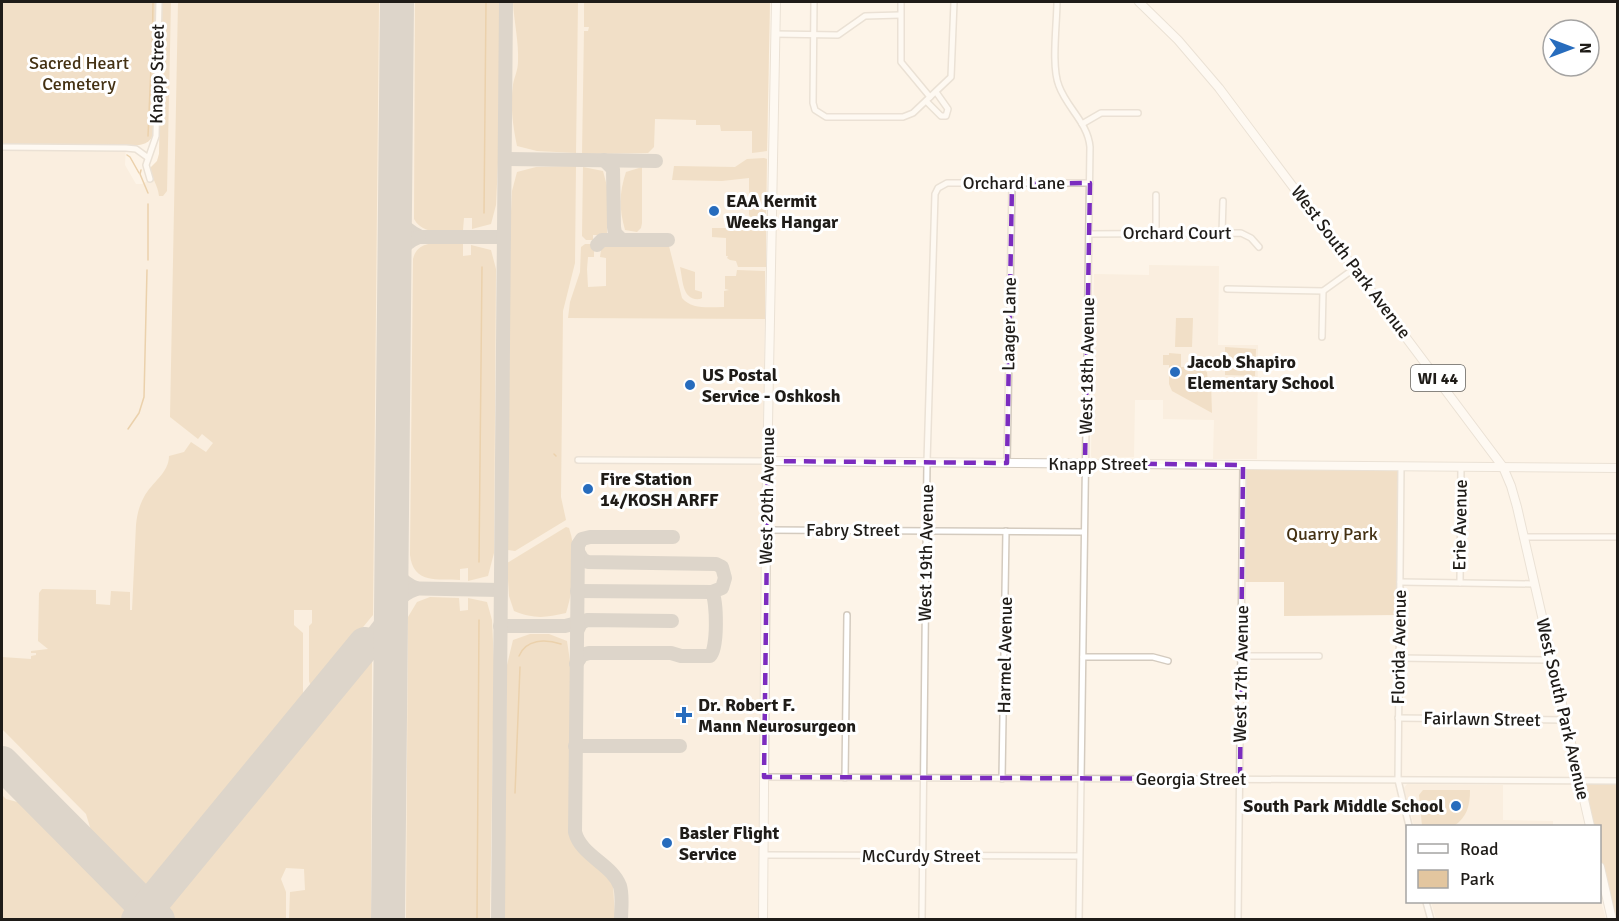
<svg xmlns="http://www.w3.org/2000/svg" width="1619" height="921" font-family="Signika,sans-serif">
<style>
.built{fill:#f5e7d4}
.green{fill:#e3c69f}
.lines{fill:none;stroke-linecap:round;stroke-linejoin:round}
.stream{stroke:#d5a664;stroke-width:1.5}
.taxiway{stroke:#b6afa6;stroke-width:14}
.runway{stroke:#b6afa6;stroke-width:34}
.street-casing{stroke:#d4cbbf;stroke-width:8}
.secondary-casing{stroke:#d4cbbf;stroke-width:10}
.primary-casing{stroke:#d4cbbf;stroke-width:10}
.street{stroke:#fff;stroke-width:5}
.secondary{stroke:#fff;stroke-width:8}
.primary{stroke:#fff;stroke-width:8}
.marked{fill:none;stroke:#7b2cbf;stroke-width:4.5;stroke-dasharray:12 8;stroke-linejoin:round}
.poi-dot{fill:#276cbd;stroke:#fff;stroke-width:2}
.labels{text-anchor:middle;stroke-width:6;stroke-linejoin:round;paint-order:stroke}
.shield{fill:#fff;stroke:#62605d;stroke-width:1.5}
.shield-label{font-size:16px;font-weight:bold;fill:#1f1c18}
.park-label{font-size:18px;fill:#443113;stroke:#fff}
.street-label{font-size:18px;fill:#1f1c18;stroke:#fff}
.poi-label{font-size:18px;font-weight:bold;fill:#1f1c18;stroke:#fff;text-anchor:start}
</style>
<rect width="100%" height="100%" fill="#fdf4e8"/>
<!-- built -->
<g class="built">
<path d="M162,2H770L761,559L758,919L2,920V144L126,145L125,165L136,184H142L153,178L150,168L157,161L159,154Z"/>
<path d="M1149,265L1219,266L1218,345H1258L1257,459H1213L1214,420L1163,419V400H1135L1134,457L1092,458L1091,456L1094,274L1149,275Z"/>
<path d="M1407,784L1503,785V820L1553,821V826H1414L1404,788Z"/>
<path d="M1600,898L1606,919H1436L1431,902H1600Z"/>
</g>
<!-- green -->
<g class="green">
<path d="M2,2H156L154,132C151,144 142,145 131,146L2,144Z"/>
<path d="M162,2H171L167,191L163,196H159C158,185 151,177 150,168L157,161L159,154Z"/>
<path d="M178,2H379L373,615L312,689L309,681V626L312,623V610H294V625L303,633V699L152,881C149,884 146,885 140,884L93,837L86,814L2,729V657L31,659V656L36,655V653H31V651L48,649L38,641L39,593L42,589L96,590V604L110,605L111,591L130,592V610H132L136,525C137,515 139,506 144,497C152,482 169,473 169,456L184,452L191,442L206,452L213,443L202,434L198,439L170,417Z"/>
<path d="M415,2H500L498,163L496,205L491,224L472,229V218H464L463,230C447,232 423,236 414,219Z"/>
<path d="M513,2H578L576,153L537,151L517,146C513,126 510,106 513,85C514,78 518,70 518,62C519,42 514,22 513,2Z"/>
<path d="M584,2H770L767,151L752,153V131H721L720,125H696V120L655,119L654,147L648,153L582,154L584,31H588L589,27H584Z"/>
<path d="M764,158L767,159L766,217C761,221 753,221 749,215V178L722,181L672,180L674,166L735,167L747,159Z"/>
<path d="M576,166L575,263L563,311L561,497L566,520L515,551L508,550L510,234L512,191L517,172L536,167Z"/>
<path d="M583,167L603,171L608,190L607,235H593V240H586L582,236Z"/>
<path d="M642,167V223L641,228L637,232L625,230C619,209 619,193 626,172Z"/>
<path d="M732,225L766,226V267H738L736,261L730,260L727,258L728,256H726V238L712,237V228H732Z"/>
<path d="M445,243L463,244V256L471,255V245L491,250L496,269L494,553L488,576L468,581V568L460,569V580C438,579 413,584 410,555L413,259C417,243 430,243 445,243Z"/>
<path d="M585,244H592L594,247V257H588L587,269L588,287L606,286V258L600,257L602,244L669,246L682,298C692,310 710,307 724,307V291L729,290L725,289V276H736L737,270L765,271V319L568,318L570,302L580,272L581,247Z"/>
<path d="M680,267L695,272V290L702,292V298L700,299C682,301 683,280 680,267Z"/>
<path d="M1176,318H1193L1192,347H1175Z"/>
<path d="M1225,347L1256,349L1255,376L1225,375Z"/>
<path d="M1169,353L1181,354V367H1198L1207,372L1208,383H1211L1212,413L1172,391L1169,384V365H1163V355H1169Z"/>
<path d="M1243,465L1401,466L1399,615L1284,616V582H1242Z"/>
<path d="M566,527L569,528C578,554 574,587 566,613C545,618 534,619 514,611L509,596L507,563Z"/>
<path d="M430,597L459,598L460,611L468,610V598L487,602L492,620L494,663L490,919H406L408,617L417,602Z"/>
<path d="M530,634H549L567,641L573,681L571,833L576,844L613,884L615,919H504L507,665L513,640Z"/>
<path d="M372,654L371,919H289L290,892L305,890L304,869L286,868L281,879L286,892V919H175L163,907Z"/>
<path d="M1579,781H1617V919H1611L1600,868V826H1590Z"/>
<path d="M1423,790H1470C1470,806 1467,817 1454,826H1422L1419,795Z"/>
<path d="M2,795L6,799L25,804L126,904L127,913L122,919H2Z"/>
</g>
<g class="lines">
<!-- stream -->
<g class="stream">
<path d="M152,59L153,2"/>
<path d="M148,136L151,67"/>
<path d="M127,155L130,157L139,173"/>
<path d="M141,170L140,174L148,193"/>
<path d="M484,213L486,2"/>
<path d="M148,260V204"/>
<path d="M128,429L139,413L144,397L147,270"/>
<path d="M554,454L556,456"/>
<path d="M479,562L482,267"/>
<path d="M519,656C526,639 545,639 561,644"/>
<path d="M515,793L520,667"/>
<path d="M477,920L479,620"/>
</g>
<!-- taxiway -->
<g class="taxiway">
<path d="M505,159L656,161"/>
<path d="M604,160L613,169L614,227L615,233L622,240"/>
<path d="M395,194C397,217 398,226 419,236"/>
<path d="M395,237H504"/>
<path d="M597,245L602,240H668"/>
<path d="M395,280C397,260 398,245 419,237"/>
<path d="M392,556C395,571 400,582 416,588"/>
<path d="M392,588L500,590"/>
<path d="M577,591L712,592L722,588L725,578L722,567L716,564L588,562L583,560L578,552"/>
<path d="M392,625C393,607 398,595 416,589"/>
<path d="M500,626H565L577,623"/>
<path d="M577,631L581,623L587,620L672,621"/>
<path d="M365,644L392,609"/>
<path d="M576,664L582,655L589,653H671L681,656H710C718,649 717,601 712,592"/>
<path d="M575,746H680"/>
<path d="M498,920L506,2"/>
<path d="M621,920C621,909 623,896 620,886C612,864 581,856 575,832L578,545L582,539L590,537H673"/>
</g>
<!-- runway -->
<g class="runway">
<path d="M2,763L158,920"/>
<path d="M138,920L365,644"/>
<path d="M388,920L397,2"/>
</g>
<defs>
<g id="street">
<path d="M814,2L813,103L815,110L826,117H903L913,113L951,77L954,2"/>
<path d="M901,2V62L930,97"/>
<path d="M1057,2C1057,23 1051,67 1059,86C1067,108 1088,123 1090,147L1079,920"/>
<path d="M775,34L838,35L865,16L900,15"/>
<path d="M926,101L941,116H946L948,109L936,92"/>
<path d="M1082,124L1101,113H1138"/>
<path d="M2,147L126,148L136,149L147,157"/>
<path d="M150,179L146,165L156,136L159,2"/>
<path d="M1156,233V195"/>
<path d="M1222,233L1223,201"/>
<path d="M1090,234L1241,233L1251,238L1259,247"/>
<path d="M1227,289L1323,291L1355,268"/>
<path d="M1322,337L1323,291"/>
<path d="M578,460L768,461"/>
<path d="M1007,463L1012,184"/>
<path d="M1401,466L1398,780L1409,826"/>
<path d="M766,530L1084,532"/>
<path d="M1523,537H1618"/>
<path d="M1400,582L1534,584"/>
<path d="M1460,583L1461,467"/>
<path d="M1241,656H1319"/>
<path d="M1083,657H1153L1168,661"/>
<path d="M1398,658L1551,660"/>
<path d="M1398,718L1566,720"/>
<path d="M764,777L1618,781"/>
<path d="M845,778L847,615"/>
<path d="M1002,779L1006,531"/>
<path d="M763,855L1079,856"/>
<path d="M1426,902L1431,920"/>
<path d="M922,920L927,462L935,194L938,188L947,183H1090"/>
<path d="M1238,920L1243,465"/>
</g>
<g id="secondary">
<path d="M768,461L1618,468"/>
<path d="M763,920L766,530L776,2"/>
</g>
<g id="primary">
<path d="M1139,2L1178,40L1219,88L1503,467L1511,486L1517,507L1590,826"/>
<path d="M1600,867L1612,920"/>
</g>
</defs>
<!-- street casing -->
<use href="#street" class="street-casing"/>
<!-- secondary casing -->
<use href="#secondary" class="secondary-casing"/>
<!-- primary casing -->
<use href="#primary" class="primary-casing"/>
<!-- street -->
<use href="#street" class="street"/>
<!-- secondary -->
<use href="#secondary" class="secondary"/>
<!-- primary -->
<use href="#primary" class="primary"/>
</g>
<!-- marked area -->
<path d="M0 0H1619V921H0ZM1090,183L1085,463L1243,465L1240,779L764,777L768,461L1007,463L1012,184Z" fill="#fdf4e8" fill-opacity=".55" fill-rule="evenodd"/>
<path class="marked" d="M1090,183L1085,463L1243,465L1240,779L764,777L768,461L1007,463L1012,184Z"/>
<!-- markers -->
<g class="poi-dot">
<circle cx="714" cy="211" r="6"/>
<circle cx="1175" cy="372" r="6"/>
<circle cx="690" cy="385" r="6"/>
<circle cx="588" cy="489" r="6"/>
<path d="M681 706h6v6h6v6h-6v6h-6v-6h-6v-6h6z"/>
<circle cx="1456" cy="806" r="6"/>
<circle cx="667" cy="843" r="6"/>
</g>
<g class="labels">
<!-- shield labels -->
<rect class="shield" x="1411" y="365" width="54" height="26" rx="4.5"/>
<g class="shield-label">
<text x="1438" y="384">WI 44</text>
</g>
<!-- park labels -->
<g class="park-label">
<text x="79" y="69">Sacred Heart<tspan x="79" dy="21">Cemetery</tspan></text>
<text x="1332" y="540">Quarry Park</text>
</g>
<!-- street labels -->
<g class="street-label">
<text transform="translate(157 74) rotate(-89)" y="6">Knapp Street</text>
<text x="1014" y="189">Orchard Lane</text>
<text x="1177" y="239">Orchard Court</text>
<text transform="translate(1351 262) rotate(53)" y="6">West South Park Avenue</text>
<text transform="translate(1009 324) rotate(-89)" y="6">Laager Lane</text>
<text transform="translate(1087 366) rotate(-89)" y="6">West 18th Avenue</text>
<text x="1098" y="470">Knapp Street</text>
<text transform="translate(767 496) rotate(-89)" y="6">West 20th Avenue</text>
<text transform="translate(1460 525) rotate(-89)" y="6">Erie Avenue</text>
<text x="853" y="536">Fabry Street</text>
<text transform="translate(926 553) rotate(-89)" y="6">West 19th Avenue</text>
<text transform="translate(1399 647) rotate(-89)" y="6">Florida Avenue</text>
<text transform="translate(1005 655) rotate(-89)" y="6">Harmel Avenue</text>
<text transform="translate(1241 674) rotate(-89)" y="6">West 17th Avenue</text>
<text transform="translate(1563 709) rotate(77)" y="6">West South Park Avenue</text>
<text transform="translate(1482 719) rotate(1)" y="6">Fairlawn Street</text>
<text x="1191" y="785">Georgia Street</text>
<text x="921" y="862">McCurdy Street</text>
</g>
<!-- poi labels -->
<g class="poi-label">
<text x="726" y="207">EAA Kermit<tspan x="726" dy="21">Weeks Hangar</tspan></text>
<text x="1187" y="368">Jacob Shapiro<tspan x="1187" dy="21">Elementary School</tspan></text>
<text x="702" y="381">US Postal<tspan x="702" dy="21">Service - Oshkosh</tspan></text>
<text x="600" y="485">Fire Station<tspan x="600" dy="21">14/KOSH ARFF</tspan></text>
<text x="698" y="711">Dr. Robert F.<tspan x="698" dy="21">Mann Neurosurgeon</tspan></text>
<text x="1444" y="812" text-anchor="end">South Park Middle School</text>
<text x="679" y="839">Basler Flight<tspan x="679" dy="21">Service</tspan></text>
</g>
</g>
<!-- border -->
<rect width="1619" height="921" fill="none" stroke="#1f1c18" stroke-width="6"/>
<!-- legend -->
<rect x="1406" y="825" width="195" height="78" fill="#ffffff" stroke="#a5a4a3" stroke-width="1.5"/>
<rect x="1418" y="844" width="30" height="9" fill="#ffffff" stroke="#a5a4a3" stroke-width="1.5"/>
<text x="1460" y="855" font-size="18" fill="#1f1c18">Road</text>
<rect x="1418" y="870" width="30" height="18" fill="#e3c69f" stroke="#a5a4a3" stroke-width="1.5"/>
<text x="1460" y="885" font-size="18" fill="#1f1c18">Park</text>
<!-- north arrow -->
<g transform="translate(1571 48) rotate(90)"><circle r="28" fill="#ffffff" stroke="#a5a4a3" stroke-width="1.5"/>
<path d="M0-4.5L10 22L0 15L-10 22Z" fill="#276cbd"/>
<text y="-9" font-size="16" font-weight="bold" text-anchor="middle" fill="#1f1c18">N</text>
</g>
</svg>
